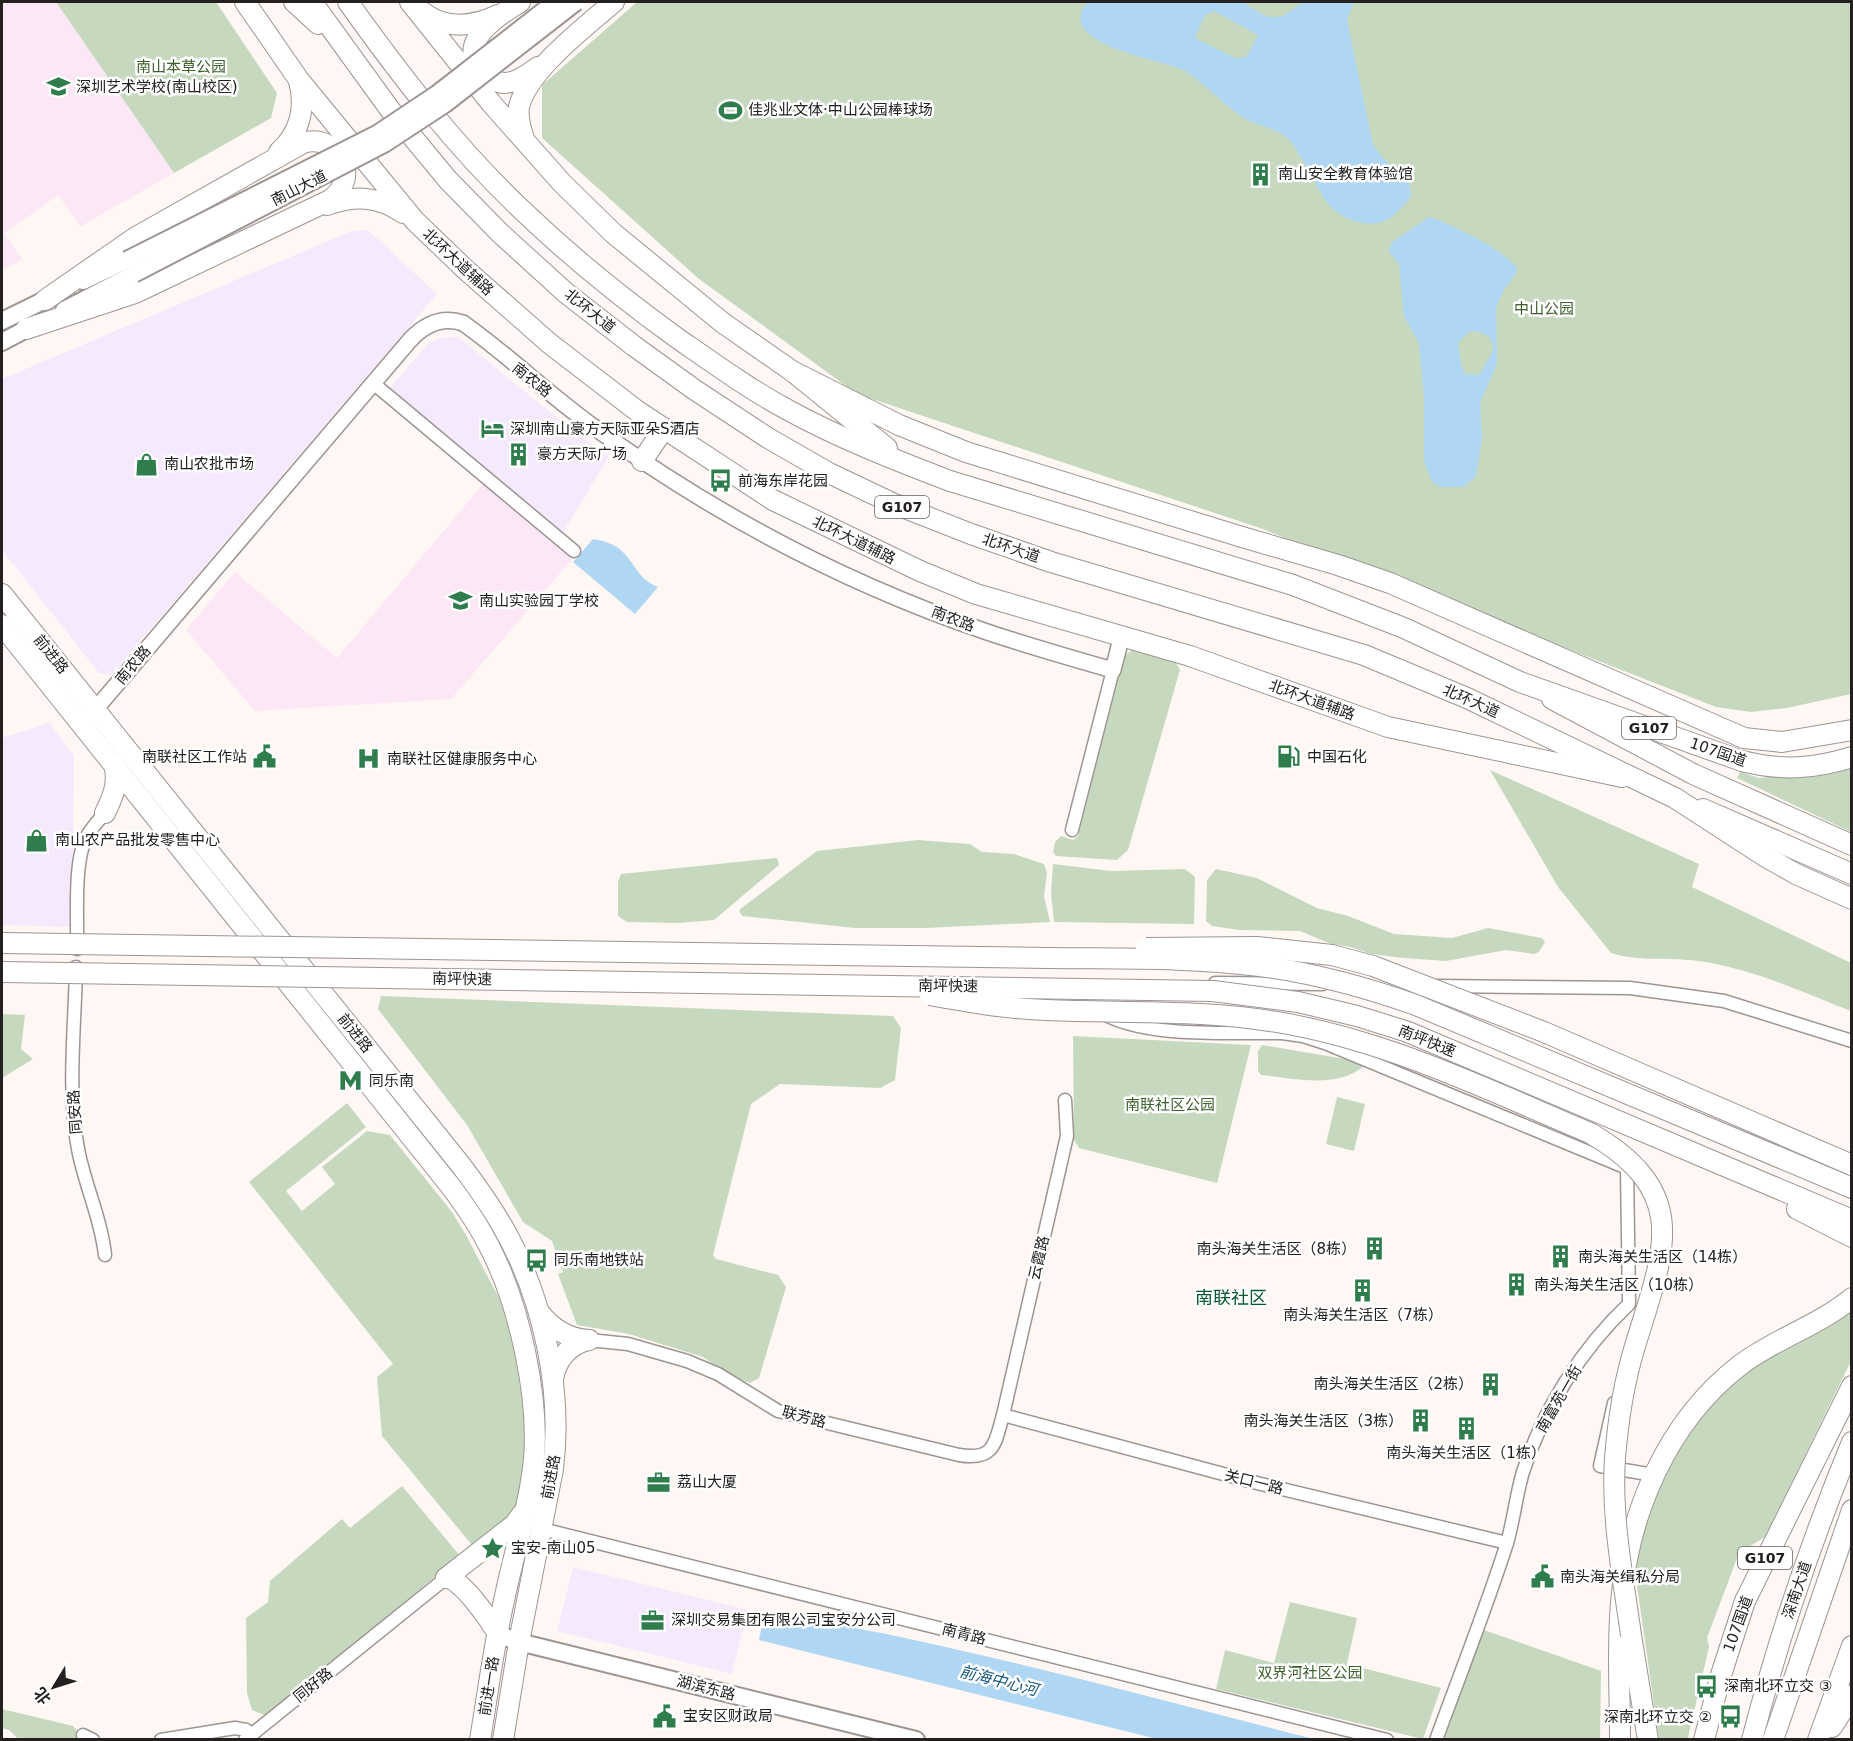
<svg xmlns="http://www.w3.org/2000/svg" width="1853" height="1741" font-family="'DejaVu Sans','Noto Sans SC',sans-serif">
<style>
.commercial{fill:#f5e9fd}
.education{fill:#fce7f7}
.green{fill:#c6d9be}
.water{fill:#afd7f3;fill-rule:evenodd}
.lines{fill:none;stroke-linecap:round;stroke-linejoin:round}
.minor-casing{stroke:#9c9592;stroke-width:15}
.tertiary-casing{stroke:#9c9592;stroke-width:18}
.secondary-casing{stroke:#9c9592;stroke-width:20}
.primary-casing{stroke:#9c9592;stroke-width:22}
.trunk-casing{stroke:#9c9592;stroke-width:22}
.minor{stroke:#fff;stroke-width:12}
.tertiary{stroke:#fff;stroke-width:15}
.secondary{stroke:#fff;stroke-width:16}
.primary{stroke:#fff;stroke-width:20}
.trunk{stroke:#fff;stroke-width:20}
.secondary-bridge-casing{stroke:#9c9592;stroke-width:20;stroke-linecap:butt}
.trunk-bridge-casing{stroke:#9c9592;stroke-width:22;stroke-linecap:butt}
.secondary-bridge{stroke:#fff;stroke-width:16}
.trunk-bridge{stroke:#fff;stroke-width:20}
.labels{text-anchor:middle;stroke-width:5;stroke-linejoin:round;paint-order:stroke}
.shield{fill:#fff;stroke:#656362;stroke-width:1.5}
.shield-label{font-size:14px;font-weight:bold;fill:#23201f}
.park-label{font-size:15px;fill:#3d602c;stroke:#fff}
.poi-label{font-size:15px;fill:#23201f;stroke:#fff;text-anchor:start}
.street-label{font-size:15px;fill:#23201f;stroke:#fff}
.water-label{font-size:16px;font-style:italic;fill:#18587e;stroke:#fff}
.quarter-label{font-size:18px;fill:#08592f;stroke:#fff}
</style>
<rect width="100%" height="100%" fill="#fff7f3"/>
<!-- commercial -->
<g class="commercial">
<path d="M368,230L437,294L111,675L99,673L2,550V379L352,231Z"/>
<path d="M458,337L567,426L609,456L562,534L389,389L427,345L439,338Z"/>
<path d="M49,723L74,755L72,927L2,925V738Z"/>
<path d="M573,1567L748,1610L732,1674L557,1631Z"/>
</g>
<!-- education -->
<g class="education">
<path d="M2,2H56L174,173L81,226L58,195L4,234L22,259L2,271Z"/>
<path d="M484,483L574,557L451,699L255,711L186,630L235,572L337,658Z"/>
</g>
<!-- green -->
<g class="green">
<path d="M56,2H216L277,93L271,118L174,173Z"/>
<path d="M637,2H1851V694L1787,708L1751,712L1716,707L1260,528L857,394L699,279L542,138V85Z"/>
<path d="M1132,650L1174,659L1180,670L1128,850L1117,860L1056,856L1053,852L1055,842L1061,836L1073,840L1078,836L1124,656Z"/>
<path d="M1851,768V832L1737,778L1740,772L1759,778L1838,772Z"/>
<path d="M1490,770L1699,864L1692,887L1851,963V1011C1802,992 1751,968 1698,961C1670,957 1639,962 1611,953L1558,887Z"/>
<path d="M918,840L970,844L982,852L1014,854L1044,864L1047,873L1044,896L1050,922L926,928H855L742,916L739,910L817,851Z"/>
<path d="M777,858L779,865L714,920L679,923L627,922L618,916V882L621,874Z"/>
<path d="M1053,864L1111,871L1185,869L1195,877L1194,924L1054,922L1051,894Z"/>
<path d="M1216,869L1257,878L1317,908L1348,916L1394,934L1452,938L1488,928L1542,938L1545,942L1539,952L1534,954L1506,950L1446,961L1403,958L1371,954L1351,947L1331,944L1300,931L1239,930L1212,926L1206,921L1207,880Z"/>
<path d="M381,996L893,1016L901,1028L895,1080L880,1088L780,1084L751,1104L713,1255L716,1259L778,1275L786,1287L759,1378L750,1383L733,1377L703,1357L629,1334L577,1325L558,1274L563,1272L552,1241L523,1222L467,1125L378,1009Z"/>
<path d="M2,1014L25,1015L21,1049L33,1059L2,1078Z"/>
<path d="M1073,1036L1251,1045L1217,1183L1079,1148L1074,1140Z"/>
<path d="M1262,1045L1357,1061L1363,1067C1335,1089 1294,1078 1261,1075L1258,1071V1051Z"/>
<path d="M1337,1097L1365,1104L1354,1151L1326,1144Z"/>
<path d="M347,1103L366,1127L286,1191L302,1211L335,1184L322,1167L367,1131L390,1135L452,1212L466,1235L500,1300L514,1347L528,1440L519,1511L476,1550L382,1436L377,1377L393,1364L249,1182Z"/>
<path d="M1851,1307V1361L1765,1537L1739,1553L1707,1638L1709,1647L1688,1738L1691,1739L1659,1740L1635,1571L1639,1537L1668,1468L1705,1410L1743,1373Z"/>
<path d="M402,1486L460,1556L271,1713L264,1715L252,1710L247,1693L246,1618L268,1602L270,1581L342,1519L350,1528Z"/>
<path d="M1290,1602L1357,1618L1347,1664L1441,1688L1423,1739L1216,1689L1225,1650L1274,1663Z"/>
<path d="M1484,1630L1601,1671L1600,1739H1443Z"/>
<path d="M2,1709L73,1726L84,1739H18L9,1730L2,1728Z"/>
</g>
<!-- water -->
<g class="water">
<path d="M1088,2H1237C1252,3 1261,19 1276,17C1290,16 1295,5 1306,2C1314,0 1344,1 1354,2L1347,20L1373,145L1384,159L1409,182L1411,196C1398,213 1386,227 1363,223C1321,215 1320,183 1298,153C1295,148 1292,142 1288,138C1277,129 1259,126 1246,119C1230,110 1215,94 1200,82C1195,78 1190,74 1185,71C1165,59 1050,45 1088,2ZM1214,11L1258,35L1247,56L1237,59L1195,38L1205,15Z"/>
<path d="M1429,217C1452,224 1502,249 1517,268L1516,274L1504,289L1496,308L1497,363L1480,403L1482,439L1476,476L1467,484L1462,487H1440L1432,482L1424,461V396L1419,343L1404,316L1399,264L1389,252L1391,243ZM1470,331C1484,331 1498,338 1491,355C1490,358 1487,360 1486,363C1483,368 1483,371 1478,375L1465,374C1460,367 1460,352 1458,343Z"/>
<path d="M593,539C636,545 628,575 658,587L635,614L573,562Z"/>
<path d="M765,1611C805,1620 846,1626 886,1634C1030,1664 1172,1703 1314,1739H1157L759,1640Z"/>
</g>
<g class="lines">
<defs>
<g id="minor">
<path d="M373,383L574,551"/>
<path d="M1072,830L1113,670"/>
<path d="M77,949C78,919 73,861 87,836C92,827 99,820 105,813"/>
<path d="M76,967C75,1026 67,1091 78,1149C85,1186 101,1218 105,1255"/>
<path d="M1215,983L1323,984"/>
<path d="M1437,986L1630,988L1724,1001L1852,1041"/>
<path d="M1108,1016C1154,1038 1231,1032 1282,1033L1303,1036L1325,1043L1627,1168L1629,1304C1581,1349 1543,1410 1523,1472C1516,1495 1514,1519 1507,1543C1486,1609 1460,1674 1436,1740"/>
<path d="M589,1340L628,1344L687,1361L718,1374L778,1411L959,1455C995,1461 995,1443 1003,1415L1067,1136L1065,1100"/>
<path d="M1614,1403L1600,1466L1654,1475"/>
<path d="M1003,1415L1257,1483L1507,1543"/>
<path d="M542,1529L1387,1740"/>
<path d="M83,1735L93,1740"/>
<path d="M161,1740L235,1728L246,1730L252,1734"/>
<path d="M245,1740L446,1578"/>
</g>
<path id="tertiary" d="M88,718L410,340C425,324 442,316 463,323C508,355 547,393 591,425C712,513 846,584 987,632C1029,646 1071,658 1113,670L1122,635"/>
<g id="secondary">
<path d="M83,281L127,260"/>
<path d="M64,310L134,274"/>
<path d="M2,321L55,295"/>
<path d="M2,342L38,323"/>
<path d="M497,1632L503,1636L519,1642L916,1740"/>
</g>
<g id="primary">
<path d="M245,2L299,80L415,221L466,270L549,343L636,410L773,500L920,571L976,594L1190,656L1388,727L1622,777"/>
<path d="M410,2L491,103L562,183L613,233L723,323L792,371L899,425L966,452L1242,537"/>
<path d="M520,2C505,12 482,25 475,43C468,61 485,82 504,83C517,83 528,74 538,67"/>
<path d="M421,11C444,30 472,27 498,15"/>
<path d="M524,139C521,128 517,119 519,107C527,71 586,26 614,2"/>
<path d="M279,152C300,133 306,108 299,81"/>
<path d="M327,205C355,195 378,196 403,213"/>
<path d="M26,329L135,293L330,200C363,177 337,132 303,143L136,237L45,300"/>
<path d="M642,461L663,430"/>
<path d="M2,594L460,1164C476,1185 491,1206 504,1229C543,1298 563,1390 553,1469L519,1642L503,1740"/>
<path d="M2,625L448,1183C465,1205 480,1227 492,1252C520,1308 539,1397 534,1459C530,1502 514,1553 505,1596C494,1644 488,1692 480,1740"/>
<path d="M1552,699L1693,774L1852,845"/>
<path d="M1703,809L1852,874"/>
<path d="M105,813C113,797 119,782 114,764"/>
<path d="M539,1312C552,1329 568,1339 589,1340"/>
<path d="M553,1379C556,1360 569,1344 589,1340"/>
<path d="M446,1578L515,1524L522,1514"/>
<path d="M446,1578C461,1578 489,1619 497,1632"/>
<path d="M1752,1740C1778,1639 1812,1539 1852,1442"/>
<path d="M1773,1740L1852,1510"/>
</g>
<g id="trunk">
<path d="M294,2L318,24"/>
<path d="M312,2L391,111L448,180L500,233L566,293L634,346L695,390L768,438L829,473L892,503L971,534L1051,562L1364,655L1467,698L1675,798L1766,857L1796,874L1852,899"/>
<path d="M348,2C400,75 457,149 523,211C571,257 623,299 677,338C713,363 749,389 788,410C839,438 895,460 950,481L1293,585L1404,628L1520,682L1742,761C1781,771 1814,769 1852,757"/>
<path d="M792,371L887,448"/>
<path d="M1242,537L1338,565L1390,583L1744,738L1782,742L1852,730"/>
<path d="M1416,1005L1852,1188"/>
<path d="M1408,1032L1852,1220"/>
<path d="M1797,1209L1852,1237"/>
<path d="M1631,1635L1648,1740"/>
<path d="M1832,1727L1852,1695"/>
<path d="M1620,1740C1620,1694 1617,1648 1621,1603C1628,1514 1667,1422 1739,1366C1774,1339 1818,1326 1852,1298"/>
<path d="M1704,1740L1720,1678L1745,1601L1852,1386"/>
<path d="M1818,1740L1852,1646"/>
</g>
</defs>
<!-- minor casing -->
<use href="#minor" class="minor-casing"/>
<!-- tertiary casing -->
<use href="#tertiary" class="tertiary-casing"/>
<!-- secondary casing -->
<use href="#secondary" class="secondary-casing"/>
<!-- primary casing -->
<use href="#primary" class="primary-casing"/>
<!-- trunk casing -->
<use href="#trunk" class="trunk-casing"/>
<!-- minor -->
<use href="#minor" class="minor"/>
<!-- tertiary -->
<use href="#tertiary" class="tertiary"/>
<!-- secondary -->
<use href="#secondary" class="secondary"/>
<!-- primary -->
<use href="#primary" class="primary"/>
<!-- trunk -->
<use href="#trunk" class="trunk"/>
<defs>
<g id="secondary-bridge">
<path d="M127,260L377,134L437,94L555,2"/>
<path d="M134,274L384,144L445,104L576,2"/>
</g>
<g id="trunk-bridge">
<path d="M2,943L1048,958C1118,959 1190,957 1260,966C1314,973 1365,987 1416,1005"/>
<path d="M1146,948L1257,947L1332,955L1373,966L1544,1032L1852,1165"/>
<path d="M2,972L1213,991L1298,1002L1357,1016L1408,1032"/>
<path d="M930,995C968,1002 1008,1009 1047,1010C1117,1013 1186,1010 1256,1019C1375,1034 1481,1087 1590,1133C1693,1193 1664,1251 1635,1346C1624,1382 1618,1420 1615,1458C1611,1517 1623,1577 1631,1635"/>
</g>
</defs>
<!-- secondary-bridge casing -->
<use href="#secondary-bridge" class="secondary-bridge-casing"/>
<!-- trunk-bridge casing -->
<use href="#trunk-bridge" class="trunk-bridge-casing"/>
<!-- secondary-bridge -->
<use href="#secondary-bridge" class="secondary-bridge"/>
<!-- trunk-bridge -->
<use href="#trunk-bridge" class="trunk-bridge"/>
</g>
<!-- icons -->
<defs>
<symbol id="school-bare" viewBox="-9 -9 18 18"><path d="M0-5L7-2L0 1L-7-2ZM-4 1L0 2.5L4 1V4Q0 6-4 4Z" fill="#2f7d4d" stroke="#fff" stroke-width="2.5" paint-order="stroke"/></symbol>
<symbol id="stadium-bare" viewBox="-9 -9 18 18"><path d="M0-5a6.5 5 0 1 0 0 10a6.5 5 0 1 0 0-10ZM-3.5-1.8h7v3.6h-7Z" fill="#2f7d4d" stroke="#fff" stroke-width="2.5" paint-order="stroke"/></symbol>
<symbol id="building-bare" viewBox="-9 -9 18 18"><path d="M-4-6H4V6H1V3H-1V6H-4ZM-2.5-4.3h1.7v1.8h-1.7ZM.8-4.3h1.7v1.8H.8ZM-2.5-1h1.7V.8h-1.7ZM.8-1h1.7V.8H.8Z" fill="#2f7d4d" stroke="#fff" stroke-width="2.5" paint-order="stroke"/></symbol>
<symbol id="hotel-bare" viewBox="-9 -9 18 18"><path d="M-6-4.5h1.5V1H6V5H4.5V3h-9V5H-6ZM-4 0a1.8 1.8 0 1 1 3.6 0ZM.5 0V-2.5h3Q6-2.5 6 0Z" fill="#2f7d4d" stroke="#fff" stroke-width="2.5" paint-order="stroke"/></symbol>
<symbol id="shop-bare" viewBox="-9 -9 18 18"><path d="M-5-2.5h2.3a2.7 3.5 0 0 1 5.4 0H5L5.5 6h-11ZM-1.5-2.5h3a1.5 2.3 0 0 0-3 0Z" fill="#2f7d4d" stroke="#fff" stroke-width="2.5" paint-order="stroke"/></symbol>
<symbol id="bus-bare" viewBox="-9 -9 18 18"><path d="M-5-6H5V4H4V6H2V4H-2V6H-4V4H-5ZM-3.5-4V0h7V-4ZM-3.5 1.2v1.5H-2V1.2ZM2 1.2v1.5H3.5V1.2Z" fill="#2f7d4d" stroke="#fff" stroke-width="2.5" paint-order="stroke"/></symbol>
<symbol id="civic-bare" viewBox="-9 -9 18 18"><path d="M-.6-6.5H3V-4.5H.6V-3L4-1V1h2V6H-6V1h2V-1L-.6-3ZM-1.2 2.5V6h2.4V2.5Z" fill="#2f7d4d" stroke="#fff" stroke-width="2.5" paint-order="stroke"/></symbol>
<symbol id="fuel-bare" viewBox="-9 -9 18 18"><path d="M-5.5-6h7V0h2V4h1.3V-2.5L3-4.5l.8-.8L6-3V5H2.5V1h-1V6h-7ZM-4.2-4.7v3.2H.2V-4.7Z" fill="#2f7d4d" stroke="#fff" stroke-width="2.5" paint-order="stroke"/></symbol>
<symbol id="hospital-bare" viewBox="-9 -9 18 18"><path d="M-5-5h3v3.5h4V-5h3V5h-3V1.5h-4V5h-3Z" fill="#2f7d4d" stroke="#fff" stroke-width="2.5" paint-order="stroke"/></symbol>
<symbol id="metro-bare" viewBox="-9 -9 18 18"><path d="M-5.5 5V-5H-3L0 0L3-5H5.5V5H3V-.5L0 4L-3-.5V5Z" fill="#2f7d4d" stroke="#fff" stroke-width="2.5" paint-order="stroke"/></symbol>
<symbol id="office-bare" viewBox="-9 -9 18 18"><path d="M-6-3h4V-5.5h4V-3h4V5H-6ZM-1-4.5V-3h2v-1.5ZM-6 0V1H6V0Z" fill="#2f7d4d" stroke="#fff" stroke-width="2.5" paint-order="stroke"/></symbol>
<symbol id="sight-bare" viewBox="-9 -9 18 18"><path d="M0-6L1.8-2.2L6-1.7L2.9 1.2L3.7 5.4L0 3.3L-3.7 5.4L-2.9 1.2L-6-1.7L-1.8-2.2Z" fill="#2f7d4d" stroke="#fff" stroke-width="2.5" paint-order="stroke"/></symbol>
</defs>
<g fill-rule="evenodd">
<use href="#school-bare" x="42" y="70" width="33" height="33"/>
<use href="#stadium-bare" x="714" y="94" width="33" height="33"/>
<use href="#building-bare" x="1244" y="158" width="33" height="33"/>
<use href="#hotel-bare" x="476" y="412" width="33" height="33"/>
<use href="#building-bare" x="502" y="438" width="33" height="33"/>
<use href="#shop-bare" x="130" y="448" width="33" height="33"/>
<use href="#bus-bare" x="704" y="464" width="33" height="33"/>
<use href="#school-bare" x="444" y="584" width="33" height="33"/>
<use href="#civic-bare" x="248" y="740" width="33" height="33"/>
<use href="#fuel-bare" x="1272" y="740" width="33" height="33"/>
<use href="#hospital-bare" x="352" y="742" width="33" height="33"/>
<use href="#shop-bare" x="20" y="824" width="33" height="33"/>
<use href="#metro-bare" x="334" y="1064" width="33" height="33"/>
<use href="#building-bare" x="1358" y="1232" width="33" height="33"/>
<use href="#building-bare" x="1544" y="1240" width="33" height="33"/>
<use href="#bus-bare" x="520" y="1244" width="33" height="33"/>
<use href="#building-bare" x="1500" y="1268" width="33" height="33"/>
<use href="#building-bare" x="1346" y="1274" width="33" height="33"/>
<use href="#building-bare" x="1474" y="1368" width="33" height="33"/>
<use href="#building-bare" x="1404" y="1404" width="33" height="33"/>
<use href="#building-bare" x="1450" y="1412" width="33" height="33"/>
<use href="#office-bare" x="642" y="1466" width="33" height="33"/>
<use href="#sight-bare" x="476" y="1532" width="33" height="33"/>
<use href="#civic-bare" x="1526" y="1560" width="33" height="33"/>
<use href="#office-bare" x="636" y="1604" width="33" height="33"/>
<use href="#bus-bare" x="1690" y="1670" width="33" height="33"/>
<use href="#civic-bare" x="648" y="1700" width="33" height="33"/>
<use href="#bus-bare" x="1714" y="1700" width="33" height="33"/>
</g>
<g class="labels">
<!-- shield labels -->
<g class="shield">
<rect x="875" y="496" width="54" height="22" rx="4.5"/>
<rect x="1622" y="717" width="54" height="22" rx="4.5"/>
<rect x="1738" y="1547" width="54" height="22" rx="4.5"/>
</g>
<g class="shield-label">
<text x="902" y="512">G107</text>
<text x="1649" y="733">G107</text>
<text x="1765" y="1563">G107</text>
</g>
<!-- park labels -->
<g class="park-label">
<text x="181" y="72">南山本草公园</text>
<text x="1544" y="314">中山公园</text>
<text x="1170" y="1110">南联社区公园</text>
<text x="1310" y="1678">双界河社区公园</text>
</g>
<!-- poi labels -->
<g class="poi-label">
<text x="76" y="92">深圳艺术学校(南山校区)</text>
<text x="748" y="115">佳兆业文体·中山公园棒球场</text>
<text x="1278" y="179">南山安全教育体验馆</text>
<text x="510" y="434">深圳南山豪方天际亚朵S酒店</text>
<text x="537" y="459">豪方天际广场</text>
<text x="164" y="469">南山农批市场</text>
<text x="738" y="486">前海东岸花园</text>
<text x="479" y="606">南山实验园丁学校</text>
<text x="247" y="762" text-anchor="end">南联社区工作站</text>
<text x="1307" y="762">中国石化</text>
<text x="387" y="764">南联社区健康服务中心</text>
<text x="55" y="845">南山农产品批发零售中心</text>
<text x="369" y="1086">同乐南</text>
<text x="1356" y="1254" text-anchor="end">南头海关生活区（8栋）</text>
<text x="1578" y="1262">南头海关生活区（14栋）</text>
<text x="554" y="1265">同乐南地铁站</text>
<text x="1534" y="1290">南头海关生活区（10栋）</text>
<text x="1363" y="1320" text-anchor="middle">南头海关生活区（7栋）</text>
<text x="1473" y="1389" text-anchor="end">南头海关生活区（2栋）</text>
<text x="1403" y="1426" text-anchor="end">南头海关生活区（3栋）</text>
<text x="1466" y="1458" text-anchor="middle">南头海关生活区（1栋）</text>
<text x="677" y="1487">荔山大厦</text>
<text x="511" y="1553">宝安-南山05</text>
<text x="1560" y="1582">南头海关缉私分局</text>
<text x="671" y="1625">深圳交易集团有限公司宝安分公司</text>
<text x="1724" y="1691">深南北环立交 ③</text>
<text x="683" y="1721">宝安区财政局</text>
<text x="1712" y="1722" text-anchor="end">深南北环立交 ②</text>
</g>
<!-- street labels -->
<g class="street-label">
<text transform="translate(299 188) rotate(-27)" y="5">南山大道</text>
<text transform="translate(458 262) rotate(43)" y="5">北环大道辅路</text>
<text transform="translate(590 311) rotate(39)" y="5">北环大道</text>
<text transform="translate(532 380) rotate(39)" y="5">南农路</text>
<text transform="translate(854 540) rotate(26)" y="5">北环大道辅路</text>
<text transform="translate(1011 548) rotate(19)" y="5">北环大道</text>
<text transform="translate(953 619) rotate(21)" y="5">南农路</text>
<text transform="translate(51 654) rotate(51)" y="5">前进路</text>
<text transform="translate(133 665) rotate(-50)" y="5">南农路</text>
<text transform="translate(1312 700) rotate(20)" y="5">北环大道辅路</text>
<text transform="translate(1471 701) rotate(24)" y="5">北环大道</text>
<text transform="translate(1718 752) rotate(19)" y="5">107国道</text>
<text transform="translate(462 979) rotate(1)" y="5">南坪快速</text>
<text transform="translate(948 986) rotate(1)" y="5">南坪快速</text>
<text transform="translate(355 1033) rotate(51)" y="5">前进路</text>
<text transform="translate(1427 1041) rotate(22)" y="5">南坪快速</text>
<text transform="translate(75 1112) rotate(-94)" y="5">同安路</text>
<text transform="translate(1039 1258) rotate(-77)" y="5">云霞路</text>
<text transform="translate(1559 1399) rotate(-60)" y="5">南富苑一街</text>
<text transform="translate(804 1417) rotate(15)" y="5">联芳路</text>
<text transform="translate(551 1477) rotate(-80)" y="5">前进路</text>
<text transform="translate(1254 1482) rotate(14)" y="5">关口一路</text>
<text transform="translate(1797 1590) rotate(-71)" y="5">深南大道</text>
<text transform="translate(1738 1624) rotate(-70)" y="5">107国道</text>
<text transform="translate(964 1634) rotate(14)" y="5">南青路</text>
<text transform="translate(313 1685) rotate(-39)" y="5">同好路</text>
<text transform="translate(489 1686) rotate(-81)" y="5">前进一路</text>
<text transform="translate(706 1688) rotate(14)" y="5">湖滨东路</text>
</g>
<!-- water labels -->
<g class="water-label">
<text transform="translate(999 1680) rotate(14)" y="6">前海中心河</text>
</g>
<!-- quarter labels -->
<g class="quarter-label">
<text x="1231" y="1304">南联社区</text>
</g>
</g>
<!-- border -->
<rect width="1853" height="1741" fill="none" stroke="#23201f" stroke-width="6"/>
<!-- north arrow -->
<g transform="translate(54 1687) rotate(232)" stroke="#ffffff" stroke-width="4.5" paint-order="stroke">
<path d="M0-4.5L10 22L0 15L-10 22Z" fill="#23201f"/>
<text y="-9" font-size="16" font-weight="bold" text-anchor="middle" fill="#23201f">北</text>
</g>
</svg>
